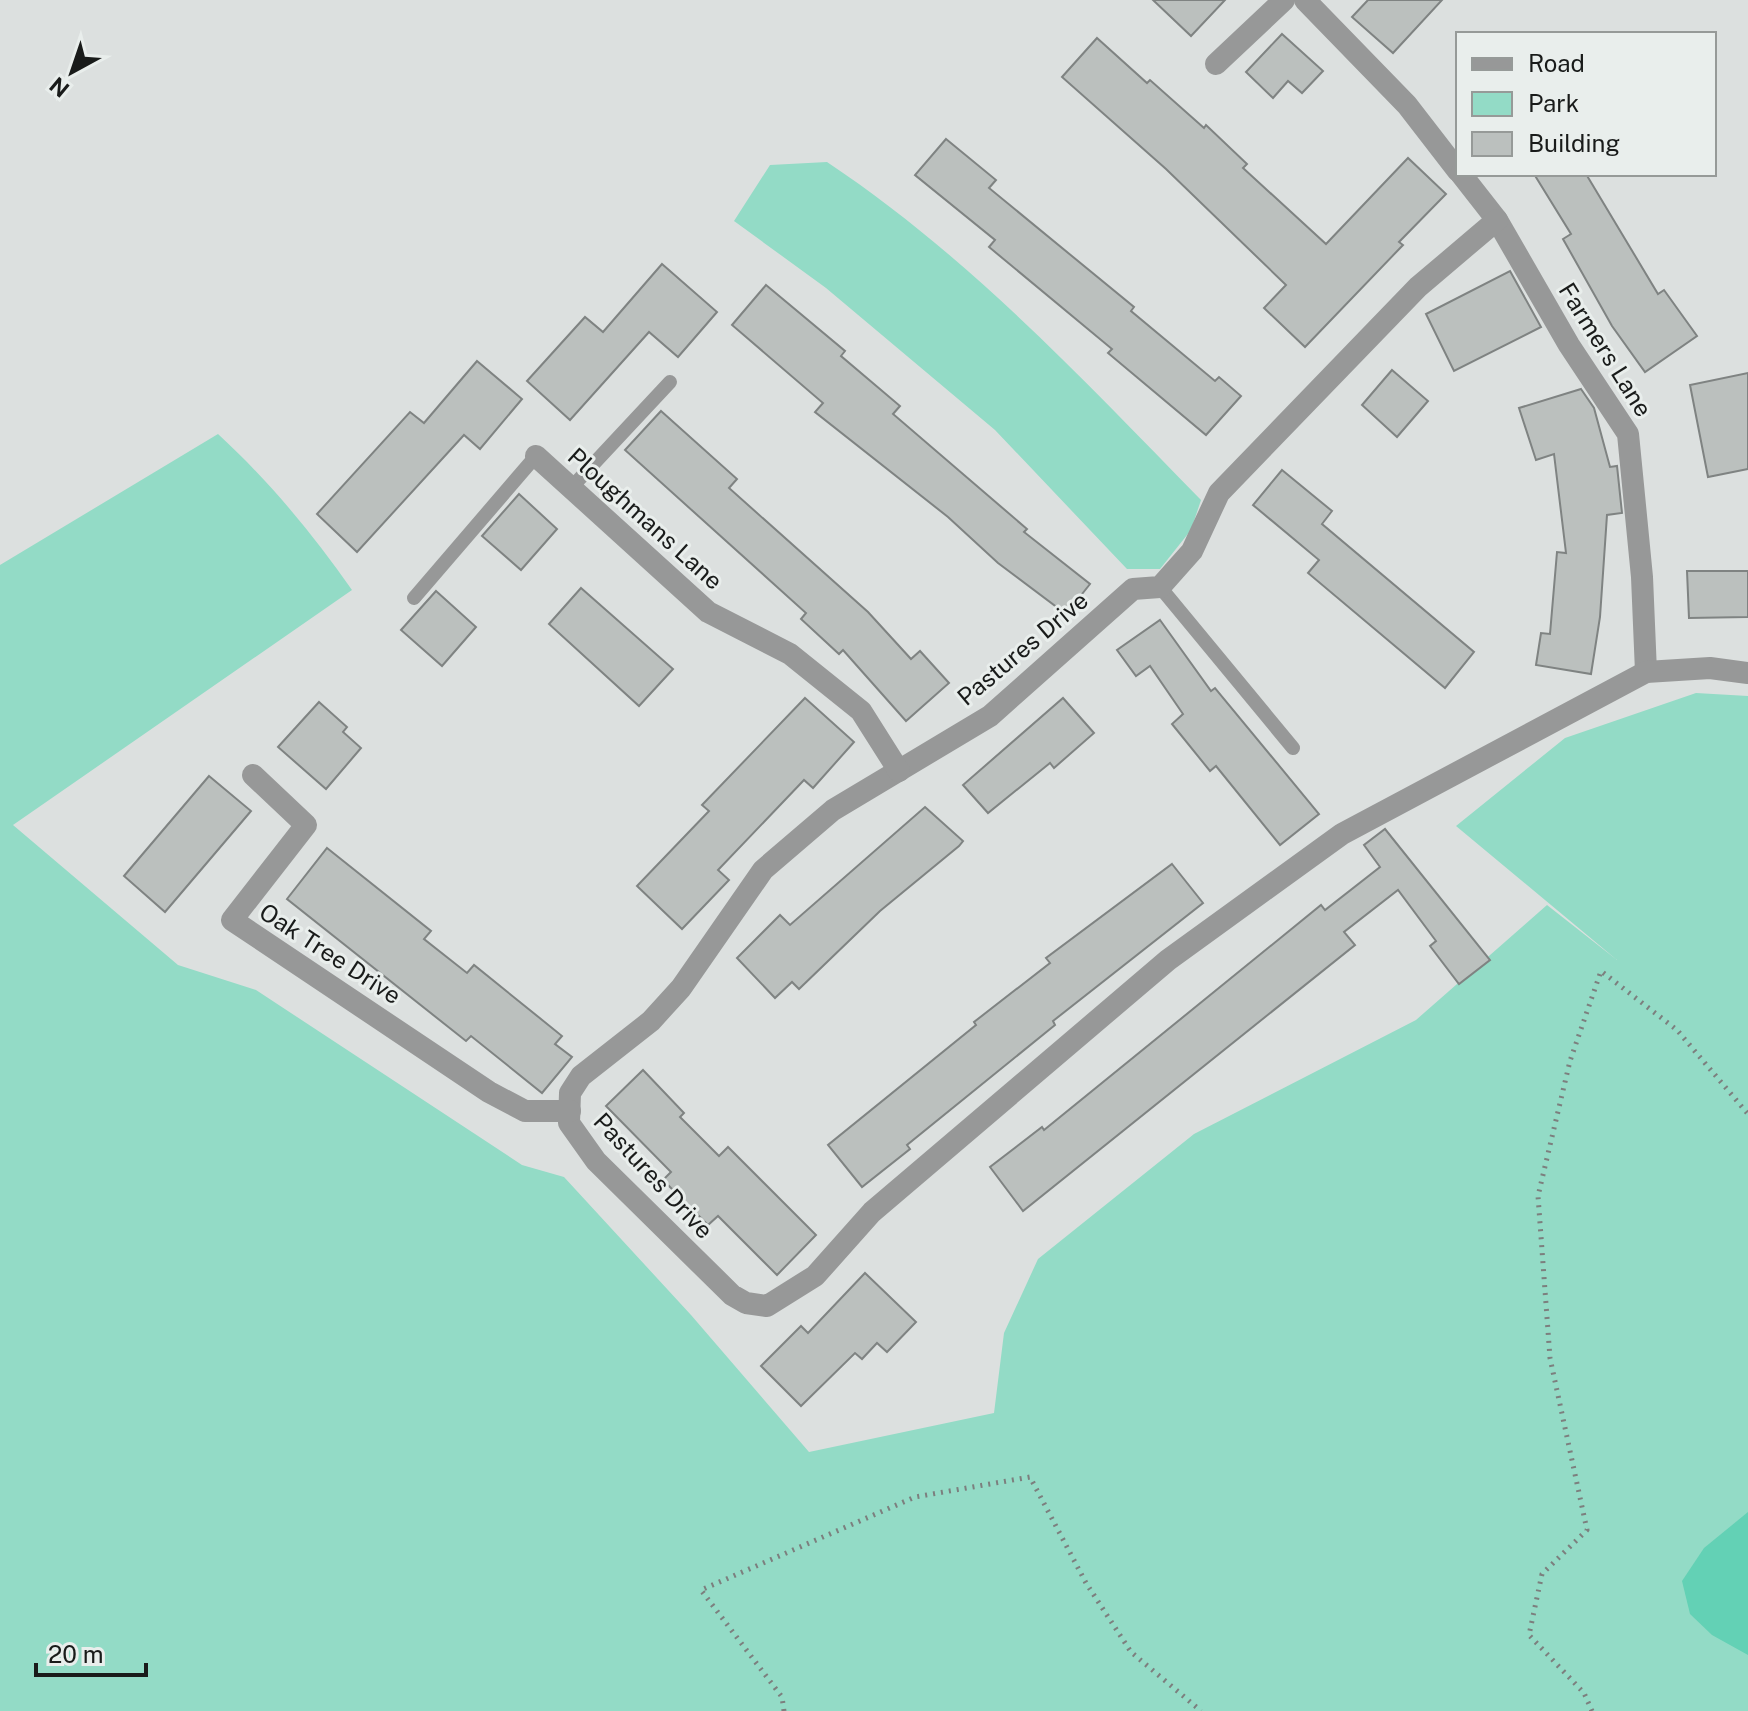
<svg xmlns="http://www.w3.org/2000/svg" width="1748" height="1711" font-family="'Public Sans',sans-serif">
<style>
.green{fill:#93dbc6}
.water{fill:#63d1b5}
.building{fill:#bbc0be;stroke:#7f8382;stroke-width:2}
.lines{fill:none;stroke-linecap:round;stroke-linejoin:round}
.path{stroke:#7c7f7e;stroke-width:5;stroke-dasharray:2 6;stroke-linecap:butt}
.service{stroke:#979898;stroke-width:14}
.minor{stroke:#979898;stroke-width:22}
.labels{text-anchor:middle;stroke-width:6;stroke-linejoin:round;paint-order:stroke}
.street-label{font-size:24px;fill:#191b1a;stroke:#e9eeec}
</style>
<rect width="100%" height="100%" fill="#dce0df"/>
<!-- green -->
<g class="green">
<path d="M827,162C967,255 1084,380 1201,500L1191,530L1160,569H1127L995,430L826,288L734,221L770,165Z"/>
<path d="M218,434C269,481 312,533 352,590L13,825L178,965L256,990L522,1165L564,1177L691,1315L809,1452L994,1413L1004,1333L1038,1259L1194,1134L1416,1020L1547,905L1617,960L1456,826L1565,738L1696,693L1748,696V1711H0V565Z"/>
</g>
<!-- water -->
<path class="water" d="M1748,1512V1655L1712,1635L1690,1614L1682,1581L1704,1548Z"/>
<!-- building -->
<g class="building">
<path d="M1153,0H1225L1191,36Z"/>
<path d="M1368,0H1442L1393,53L1352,17Z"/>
<path d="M1282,34L1323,71L1302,93L1288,81L1273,98L1246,72Z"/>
<path d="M1097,38L1147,83L1150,80L1204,128L1206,125L1247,164L1243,168L1326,244L1408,158L1446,194L1399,242L1403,245L1305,347L1264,308L1286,285L1166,169L1062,77Z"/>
<path d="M946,139L996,180L989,188L1134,307L1131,311L1215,381L1219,377L1241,396L1206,435L1108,353L1112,349L989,247L995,240L915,175Z"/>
<path d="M1534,174H1586L1658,294L1664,290L1697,336L1645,372L1612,326L1563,239L1571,234Z"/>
<path d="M662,264L717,312L678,357L649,332L570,420L527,381L585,317L603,332Z"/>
<path d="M1510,271L1541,327L1454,371L1426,314Z"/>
<path d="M766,285L845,351L841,356L900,406L893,414L1027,529L1024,532L1090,584L1066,614L998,563L948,517L815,412L823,403L732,325Z"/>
<path d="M477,361L522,399L480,449L464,435L357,552L317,514L410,412L424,423Z"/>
<path d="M1392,370L1428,401L1397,437L1362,405Z"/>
<path d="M1748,373V469L1708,477L1690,385Z"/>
<path d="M1581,389L1594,408L1610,467L1617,466L1622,513L1607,515L1600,617L1591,674L1536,665L1541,633L1550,634L1557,552L1566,553L1554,454L1536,460L1519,408Z"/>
<path d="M661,411L737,479L729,488L868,612L911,659L920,651L949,683L906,721L843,650L839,654L801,619L806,613L625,450Z"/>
<path d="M1282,470L1332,511L1322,524L1474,652L1445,688L1308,573L1319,560L1253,505Z"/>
<path d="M519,494L557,529L521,570L482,536Z"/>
<path d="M1687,571H1748V617L1689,618Z"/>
<path d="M581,588L673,669L639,706L549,624Z"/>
<path d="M436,591L476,627L442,666L401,630Z"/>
<path d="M1160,620L1211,691L1215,688L1319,814L1280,845L1216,766L1210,771L1172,724L1183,714L1150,666L1136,676L1117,650Z"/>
<path d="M805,698L854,742L813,788L804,780L718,870L729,880L682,929L637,886L709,811L702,805Z"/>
<path d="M1063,698L1094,733L1054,768L1050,763L988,813L963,785Z"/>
<path d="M319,702L347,727L343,732L361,748L326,789L278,747Z"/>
<path d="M209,776L251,811L165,912L124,876Z"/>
<path d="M925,807L963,841L959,846L880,911L799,989L792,982L775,998L737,958L780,915L790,925Z"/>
<path d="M1385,829L1490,960L1459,984L1430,946L1436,941L1398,890L1344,932L1355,945L1023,1211L990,1167L1042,1127L1044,1130L1321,905L1325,910L1380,867L1364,845Z"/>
<path d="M327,848L431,931L424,939L467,973L474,965L562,1036L555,1044L572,1057L542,1093L471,1036L466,1041L287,899Z"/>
<path d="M1172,864L1203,903L1053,1021L1055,1025L907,1145L910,1149L862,1187L828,1145L976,1025L974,1022L1050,963L1046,958Z"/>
<path d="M643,1070L684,1113L680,1117L719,1156L728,1147L816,1235L777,1275L718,1216L708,1225L663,1180L671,1172L606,1106Z"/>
<path d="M865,1273L916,1322L887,1352L877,1343L862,1359L855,1353L801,1406L761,1366L801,1326L808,1333Z"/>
</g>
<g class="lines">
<!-- path -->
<g class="path">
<path d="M784,1711L782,1697L701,1590L915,1497L1030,1477L1086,1583L1131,1652L1201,1711"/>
<path d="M1592,1711L1584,1693L1529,1635L1542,1574L1587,1530L1550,1358L1538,1196L1570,1061L1601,971L1677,1030L1748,1114"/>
</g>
<!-- service -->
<g class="service">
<path d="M571,488L670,382"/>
<path d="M1160,587L1293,748"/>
<path d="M414,598L536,456"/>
</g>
<!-- minor -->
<g class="minor">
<path d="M1305,0L1407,105L1458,171"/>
<path d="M1216,64L1284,0"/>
<path d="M1461,174L1497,220L1569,345L1628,434L1642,577L1646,672"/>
<path d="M1497,220L1418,287L1219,493L1192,551L1160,587L1133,589L990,716L833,810L763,870L681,988L651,1021L581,1076L570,1093L569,1123L596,1161L732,1295L746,1303L767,1306L815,1276L872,1212L1168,960L1342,834L1646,672L1710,668L1748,673"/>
<path d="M536,456L708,612L790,654L861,711L899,771"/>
<path d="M253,775L306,825L232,920L489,1092L525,1111H570"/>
</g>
</g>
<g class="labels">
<!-- street labels -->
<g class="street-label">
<text transform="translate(1605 350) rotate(58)" y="8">Farmers Lane</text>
<text transform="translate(645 519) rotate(42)" y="8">Ploughmans Lane</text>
<text transform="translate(1023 649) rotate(-40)" y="8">Pastures Drive</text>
<text transform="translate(330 954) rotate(33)" y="8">Oak Tree Drive</text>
<text transform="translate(653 1176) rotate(47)" y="8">Pastures Drive</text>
</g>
</g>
<!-- legend -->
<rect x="1456" y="32" width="260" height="144" fill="#e9eeec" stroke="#969a98" stroke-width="2"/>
<rect x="1472" y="58" width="40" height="12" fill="#979898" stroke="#969a98" stroke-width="2"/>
<text x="1528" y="72" font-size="24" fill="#191b1a">Road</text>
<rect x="1472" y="92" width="40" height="24" fill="#93dbc6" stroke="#969a98" stroke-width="2"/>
<text x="1528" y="112" font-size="24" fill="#191b1a">Park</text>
<rect x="1472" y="132" width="40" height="24" fill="#bbc0be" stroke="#969a98" stroke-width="2"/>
<text x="1528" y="152" font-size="24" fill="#191b1a">Building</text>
<!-- north arrow -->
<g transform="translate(72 72) rotate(220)" stroke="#e9eeec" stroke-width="6" paint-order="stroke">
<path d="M0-6L14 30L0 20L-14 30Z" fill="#191b1a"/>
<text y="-12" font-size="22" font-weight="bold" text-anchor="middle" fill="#191b1a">N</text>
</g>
<!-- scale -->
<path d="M36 1663v12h110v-12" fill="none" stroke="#191b1a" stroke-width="4"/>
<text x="48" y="1663" font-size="24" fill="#191b1a" stroke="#e9eeec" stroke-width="6" paint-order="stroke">20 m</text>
</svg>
